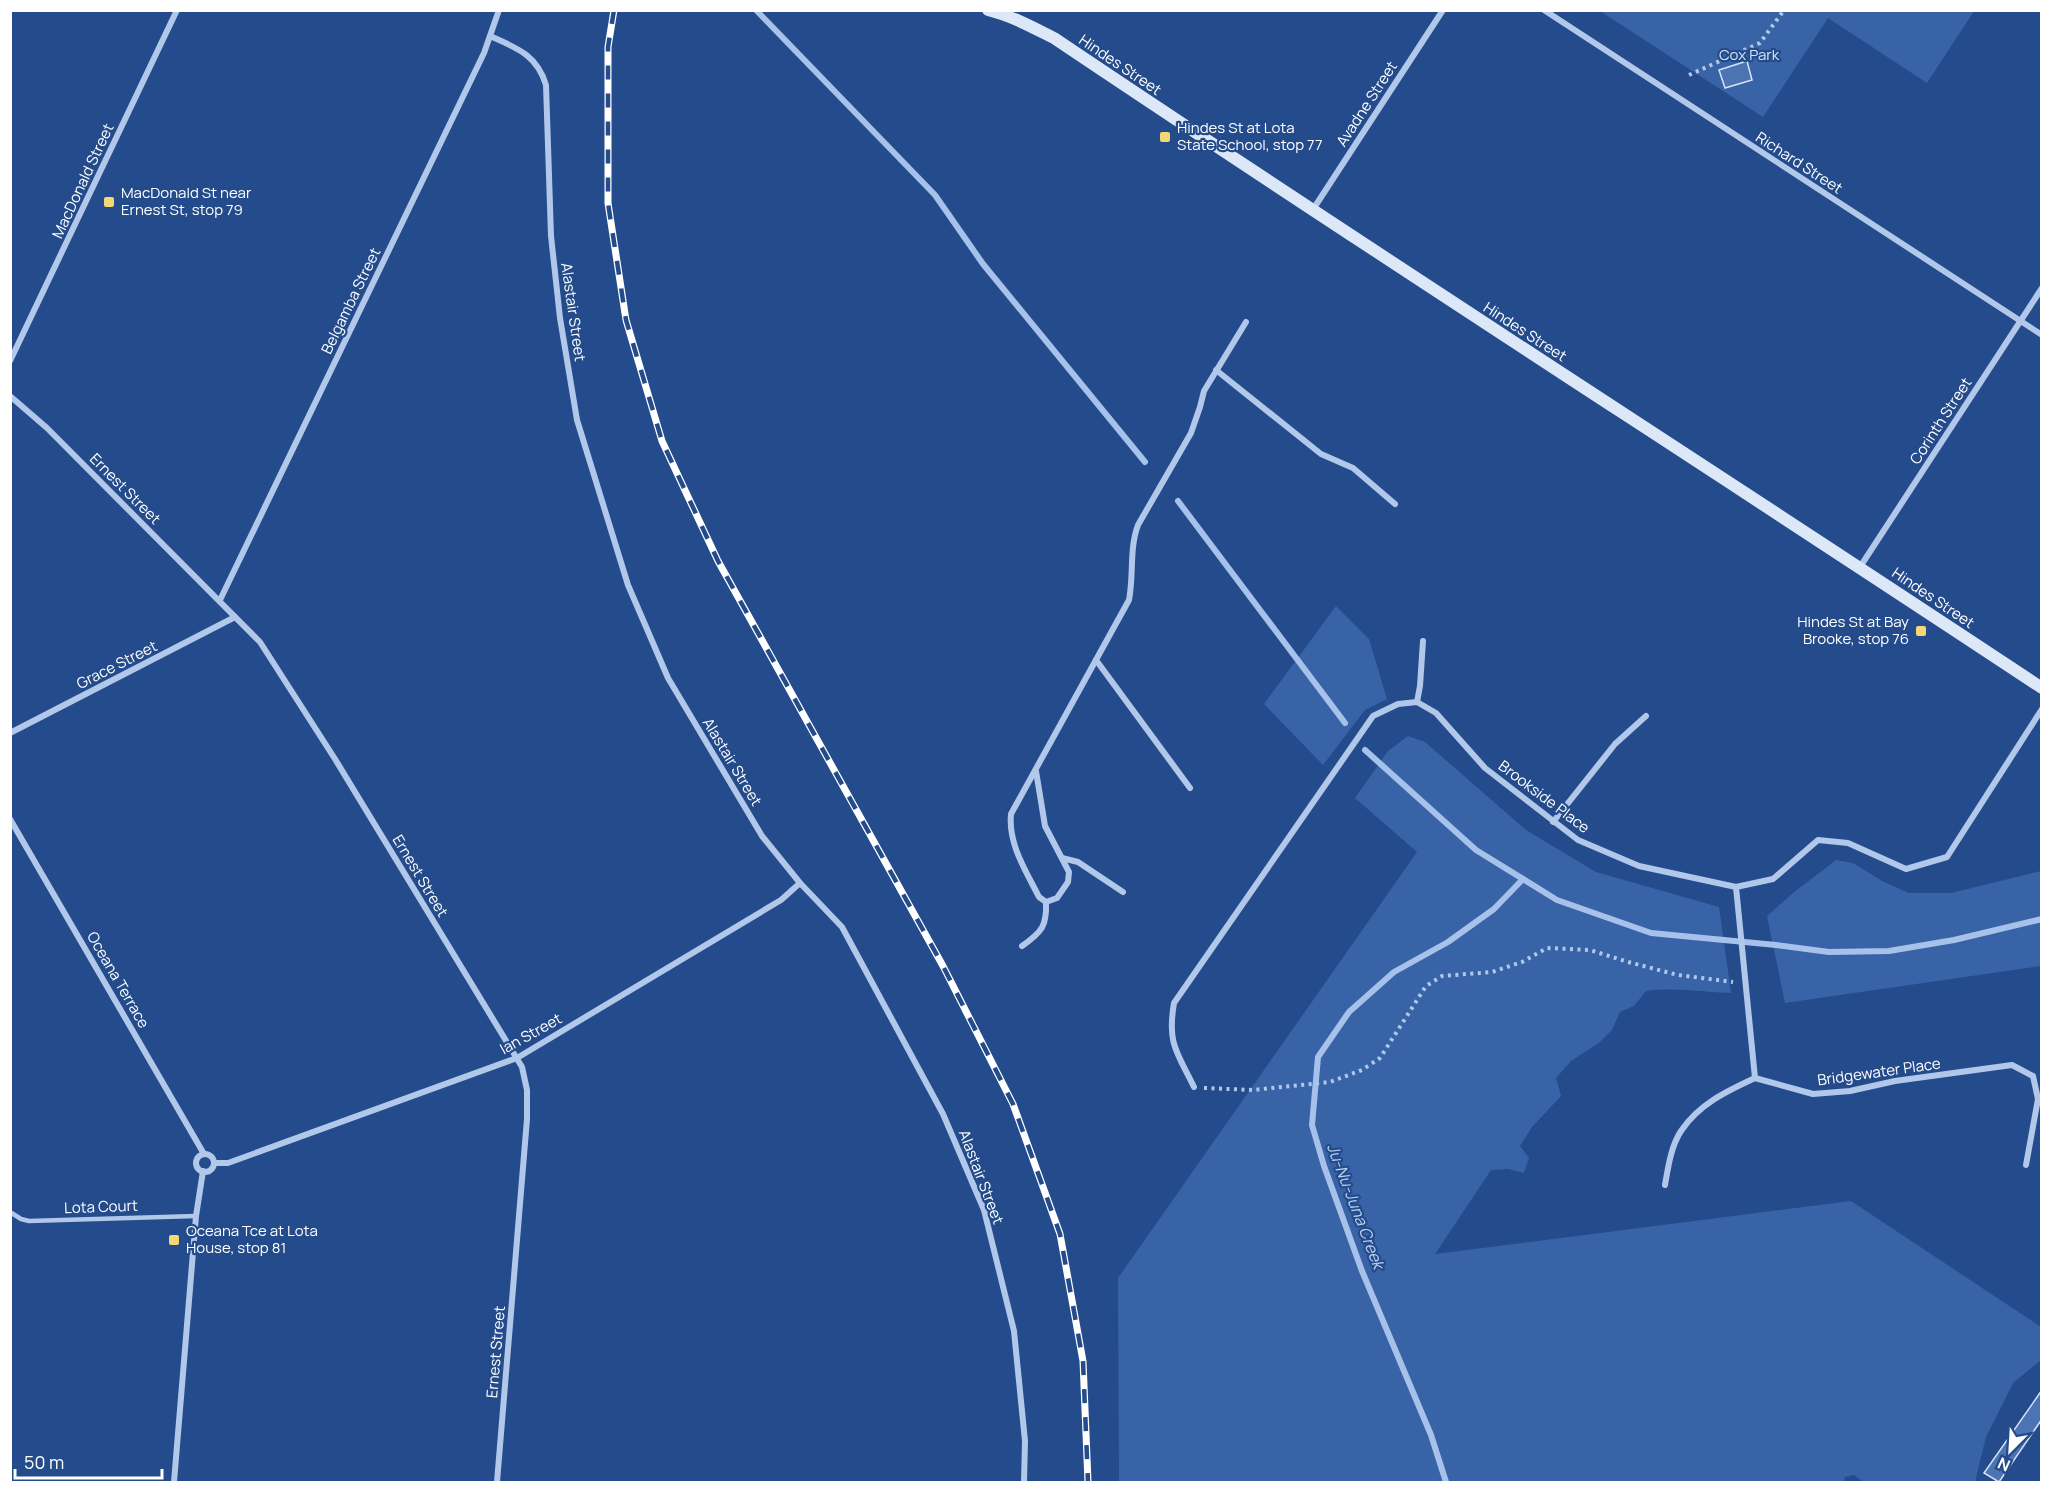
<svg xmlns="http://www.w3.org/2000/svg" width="2052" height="1493" font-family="Manrope,sans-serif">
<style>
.green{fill:#3864a7}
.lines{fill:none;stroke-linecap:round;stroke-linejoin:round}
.stream{stroke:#a6c2eb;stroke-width:6}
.building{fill:#4c74b2;stroke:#d6e3f8;stroke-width:1.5}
.path{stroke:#b2c8ea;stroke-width:4;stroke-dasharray:3 4.5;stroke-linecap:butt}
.lane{stroke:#b2c8ea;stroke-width:4.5}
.street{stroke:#b2c8ea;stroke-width:6}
.secondary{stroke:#dce7f8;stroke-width:12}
.rail-casing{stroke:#fff;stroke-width:7}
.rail{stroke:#244b8b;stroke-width:4.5;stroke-dasharray:14;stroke-linecap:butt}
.poi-dot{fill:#f5d775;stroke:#244b8b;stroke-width:2}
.labels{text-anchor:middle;stroke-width:4.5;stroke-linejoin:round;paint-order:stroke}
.park-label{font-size:15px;fill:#d6e3f8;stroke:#244b8b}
.street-label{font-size:15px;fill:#fff;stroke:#244b8b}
.poi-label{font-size:15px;fill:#fff;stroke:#244b8b;text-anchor:start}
.water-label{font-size:16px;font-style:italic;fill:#bdd2f1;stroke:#244b8b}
</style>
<rect width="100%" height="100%" fill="#244b8b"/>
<!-- green -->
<g class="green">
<path d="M1600,11H1974L1927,83L1828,18L1763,117Z"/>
<path d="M1336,606L1369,639L1387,699L1365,710L1323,765L1264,704Z"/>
<path d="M1408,736L1425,742L1526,830L1596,872L1719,907L1731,993C1703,992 1674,987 1646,991L1634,1006L1620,1012L1612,1030L1600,1042L1571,1061L1556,1078L1561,1096L1532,1127L1520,1146L1529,1158L1524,1173L1508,1169L1491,1170L1435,1254L1851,1201L2041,1327V1360L2013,1383L1986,1437L1975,1482H1863L1854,1475L1845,1477L1844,1482H1119L1118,1278L1417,852L1355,798L1388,751Z"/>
<path d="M1836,860L1853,863L1884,882L1909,893H1951L2041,871V966L1785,1003L1767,916L1793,893Z"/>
</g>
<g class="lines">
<!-- stream -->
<g class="stream">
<path d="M756,10L935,195L983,264L1145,462"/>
<path d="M1178,501L1345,723"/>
<path d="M1365,750L1476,850L1557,900L1651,933L1776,945L1829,952L1889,951L1954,940L2042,919"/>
<path d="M1446,1482L1431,1435L1362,1271L1324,1166L1312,1125L1318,1057L1349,1012L1394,972L1448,942L1494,909L1523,879"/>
</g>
</g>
<!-- building -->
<g class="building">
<path d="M1747,61L1752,80L1725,88L1719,70Z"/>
<path d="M2042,1390V1419L1999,1482L1984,1473Z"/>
</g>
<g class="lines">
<!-- path -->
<g class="path">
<path d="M1689,75L1760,43L1784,10"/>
<path d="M1204,1088L1253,1090L1330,1082L1362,1070L1380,1058L1426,986L1442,976L1492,972L1522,962L1547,948L1590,950L1628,962L1678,975L1733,982"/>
</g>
<!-- lane -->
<path class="lane" d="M10,1212L21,1219L29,1221L196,1216"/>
<!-- street -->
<g class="street">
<path d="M1544,10L2042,335"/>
<path d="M490,36C517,48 537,55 546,85L551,236L560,318L577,420L628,585L668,678L762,836L800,883L842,927L943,1114L984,1210L1014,1331L1025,1441L1024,1482"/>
<path d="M1312,211L1443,10"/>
<path d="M10,361L177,10"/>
<path d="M1216,370L1321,454L1353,468L1395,504"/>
<path d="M10,396L47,428L260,642L335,759L522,1067L527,1090V1119L497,1482"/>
<path d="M1860,567L2042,288"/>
<path d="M220,600L484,53L499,10"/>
<path d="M1096,660L1190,788"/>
<path d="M1417,702L1420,686L1423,641"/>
<path d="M10,733L235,617"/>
<path d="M1036,771L1045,826L1069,872L1068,882L1057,898L1046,902L1039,897C1026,871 1008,844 1011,814L1129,600C1134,575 1129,549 1138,525L1191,433L1200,407L1204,391L1246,322"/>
<path d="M10,819L204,1154"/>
<path d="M1553,822L1615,744L1646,716"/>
<path d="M1062,858L1078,862L1123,892"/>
<path d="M1736,887L1755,1078L1813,1094L1850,1091L1895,1081L2012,1065L2033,1076L2038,1099L2026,1165"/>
<path d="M1022,946C1042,932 1047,926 1046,902"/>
<path d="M1194,1087C1177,1052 1167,1044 1174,1003L1373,716L1398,704L1417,702L1436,713L1485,768L1578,840L1639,866L1736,887L1773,879L1818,840L1848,843L1906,869L1947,857L2042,709"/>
<circle cx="205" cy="1163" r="9"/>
<path d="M214,1163H228L517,1058L781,900L800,883"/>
<path d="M1665,1185C1668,1168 1671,1146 1681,1131C1699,1104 1727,1091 1755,1078"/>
<path d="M174,1482L196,1216L203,1171"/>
</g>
<!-- secondary -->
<path class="secondary" d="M988,10C1012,16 1032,27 1054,38C1381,258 1713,470 2042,688"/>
<defs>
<path id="rail" d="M614,10L608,47V203L626,320L662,441L718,561L943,966L1013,1104L1060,1234L1083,1361L1088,1482"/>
</defs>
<!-- rail casing -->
<use href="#rail" class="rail-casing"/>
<!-- rail -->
<use href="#rail" class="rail"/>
</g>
<!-- markers -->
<g class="poi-dot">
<rect x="1159" y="131" width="12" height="12" rx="3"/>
<rect x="103" y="196" width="12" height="12" rx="3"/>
<rect x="1915" y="625" width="12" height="12" rx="3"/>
<rect x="168" y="1234" width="12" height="12" rx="3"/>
</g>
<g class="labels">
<!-- park labels -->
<g class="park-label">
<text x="1749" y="60">Cox Park</text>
</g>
<!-- street labels -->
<g class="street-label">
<text transform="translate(1120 65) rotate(34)" y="5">Hindes Street</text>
<text transform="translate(1367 104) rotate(-57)" y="5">Avadne Street</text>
<text transform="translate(1799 163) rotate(33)" y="5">Richard Street</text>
<text transform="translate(83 181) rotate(-65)" y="5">MacDonald Street</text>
<text transform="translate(351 301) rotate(-64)" y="5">Belgamba Street</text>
<text transform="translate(573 312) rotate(82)" y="5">Alastair Street</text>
<text transform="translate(1525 332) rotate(33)" y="5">Hindes Street</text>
<text transform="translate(1941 421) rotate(-57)" y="5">Corinth Street</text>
<text transform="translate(125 489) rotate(45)" y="5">Ernest Street</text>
<text transform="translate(1933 598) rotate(34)" y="5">Hindes Street</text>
<text transform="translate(117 665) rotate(-27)" y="5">Grace Street</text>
<text transform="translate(732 762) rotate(59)" y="5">Alastair Street</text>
<text transform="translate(1544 797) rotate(37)" y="5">Brookside Place</text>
<text transform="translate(420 876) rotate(59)" y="5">Ernest Street</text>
<text transform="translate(118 980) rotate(60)" y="5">Oceana Terrace</text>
<text transform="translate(531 1034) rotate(-29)" y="5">Ian Street</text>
<text transform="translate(1879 1072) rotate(-8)" y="5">Bridgewater Place</text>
<text transform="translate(981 1177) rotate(69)" y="5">Alastair Street</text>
<text transform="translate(101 1207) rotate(-2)" y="5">Lota Court</text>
<text transform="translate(496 1352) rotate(-85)" y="5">Ernest Street</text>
</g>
<!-- poi labels -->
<g class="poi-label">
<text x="1177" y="133">Hindes St at Lota<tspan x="1177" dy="17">State School, stop 77</tspan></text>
<text x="121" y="198">MacDonald St near<tspan x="121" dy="17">Ernest St, stop 79</tspan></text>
<text x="1909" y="627" text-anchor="end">Hindes St at Bay<tspan x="1909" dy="17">Brooke, stop 76</tspan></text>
<text x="186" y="1236">Oceana Tce at Lota<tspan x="186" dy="17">House, stop 81</tspan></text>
</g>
<!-- water labels -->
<g class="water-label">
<text transform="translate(1356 1206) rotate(69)" y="6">Ju-Nu-Juna Creek</text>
</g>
</g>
<!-- border -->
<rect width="2052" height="1493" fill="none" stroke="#ffffff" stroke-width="24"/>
<!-- north arrow -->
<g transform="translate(2010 1451) rotate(204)" stroke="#244b8b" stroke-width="4.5" paint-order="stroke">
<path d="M0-4.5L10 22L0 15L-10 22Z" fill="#ffffff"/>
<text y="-9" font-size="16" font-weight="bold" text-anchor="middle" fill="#ffffff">N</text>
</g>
<!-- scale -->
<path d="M15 1469v9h147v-9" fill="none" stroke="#ffffff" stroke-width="3"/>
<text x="24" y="1469" font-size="18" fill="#ffffff" stroke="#244b8b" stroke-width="4.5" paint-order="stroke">50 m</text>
</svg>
